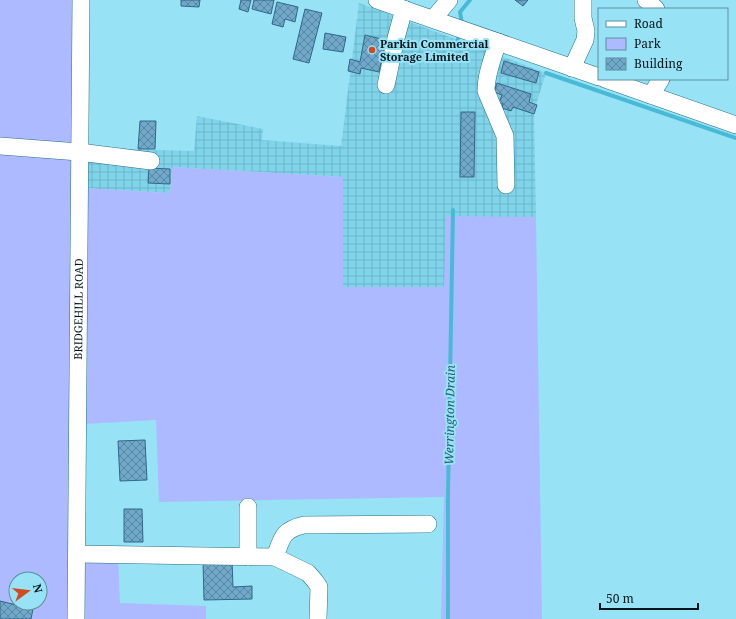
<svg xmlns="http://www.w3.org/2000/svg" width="736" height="619" font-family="'Noto Serif',serif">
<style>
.industrial{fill:url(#industrial-grid)}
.green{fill:#aebaff;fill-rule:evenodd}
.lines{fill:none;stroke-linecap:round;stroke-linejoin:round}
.stream{stroke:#49bad5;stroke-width:4}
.building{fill:url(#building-cross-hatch);stroke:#306888}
.minor-casing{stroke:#237082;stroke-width:18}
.minor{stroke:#fff;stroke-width:17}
.poi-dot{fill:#d24a20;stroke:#98e2f6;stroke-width:1.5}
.labels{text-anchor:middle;stroke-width:4;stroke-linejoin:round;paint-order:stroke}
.poi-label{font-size:11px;font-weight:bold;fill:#01161b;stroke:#98e2f6;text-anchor:start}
.street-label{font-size:11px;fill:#01161b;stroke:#98e2f6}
.water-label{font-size:12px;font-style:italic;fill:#225f6e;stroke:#98e2f6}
</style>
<defs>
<pattern id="industrial-grid" width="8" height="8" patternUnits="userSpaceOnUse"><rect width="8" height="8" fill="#80d4ea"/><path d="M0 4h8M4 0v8" fill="none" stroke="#6db5c8"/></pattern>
<pattern id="building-cross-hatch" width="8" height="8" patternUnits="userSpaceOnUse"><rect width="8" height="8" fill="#70a8ca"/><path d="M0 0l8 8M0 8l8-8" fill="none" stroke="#5a88a3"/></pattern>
</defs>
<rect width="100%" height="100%" fill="#98e2f6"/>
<!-- industrial -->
<path class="industrial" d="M359,3L546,73L534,111L536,217H446L445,287H343V177L172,167L170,193L82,188L83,148L194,151L197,116L263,129L262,140L341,146Z"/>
<!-- green -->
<g class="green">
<path d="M0,0H72L69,619H0ZM16,579H40V603H16Z"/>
<path d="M172,167L343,177V287H444L446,216L536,217L542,619H441L444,497L159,502L156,420L84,424L82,188L170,193Z"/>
<path d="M79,556L118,557L120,603L206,606V619H79Z"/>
</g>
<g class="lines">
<!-- stream -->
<g class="stream">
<path d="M462,24L460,12L470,0"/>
<path d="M457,44L458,38"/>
<path d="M546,73L736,138"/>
<path d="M448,619V493L453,210"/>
</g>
</g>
<!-- building -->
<g class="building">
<path d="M181,0H200L199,7L181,6Z"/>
<path d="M241,0H251L248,12L239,9Z"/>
<path d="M254,0H274L271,14L252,9Z"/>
<path d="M515,0H528L523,6Z"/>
<path d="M277,2L298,7L295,22L285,19L283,27L272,24Z"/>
<path d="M305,9L322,13L309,63L293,59Z"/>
<path d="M325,33L346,37L343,52L323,49Z"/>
<path d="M365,35L386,40L379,72L361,68L360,74L348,71L350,59L360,62Z"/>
<path d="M504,61L539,72L536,83L501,73Z"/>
<path d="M497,83L531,94L529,102L537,105L534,114L513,107L511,111L502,108L503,104L499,103L502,95L494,92Z"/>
<path d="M461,112H475L474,177H460Z"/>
<path d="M140,121H156L155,149H138Z"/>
<path d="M149,168L170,169V184L148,183Z"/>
<path d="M145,440L147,480L120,481L118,441Z"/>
<path d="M124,509H142L143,542H124Z"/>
<path d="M232,560L233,587L252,586V599L204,600L203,561Z"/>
<path d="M0,601L33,609L31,619H0Z"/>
</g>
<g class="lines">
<defs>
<g id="minor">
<path d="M377,0L599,77"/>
<path d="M646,0L656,9"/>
<path d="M433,19L449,0"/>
<path d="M498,42C493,57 486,74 486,91L505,136L506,185"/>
<path d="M572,68L585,40L586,31L583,18V0"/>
<path d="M605,79L736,125"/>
<path d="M386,85L396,38L404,9"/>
<path d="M651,95L661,79"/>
<path d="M0,146L79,152L151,161"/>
<path d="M248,507V557"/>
<path d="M77,554L275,557L308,573L315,581L319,587L318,619"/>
<path d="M275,557C282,538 282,530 304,525L428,524"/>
<path id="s1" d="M76,619L81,0"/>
</g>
</defs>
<!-- minor casing -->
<use href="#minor" class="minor-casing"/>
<!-- minor -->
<use href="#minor" class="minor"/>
</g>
<!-- markers -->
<circle class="poi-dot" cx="372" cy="50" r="4"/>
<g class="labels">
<!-- poi labels -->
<g class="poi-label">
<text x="380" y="48">Parkin Commercial<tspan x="380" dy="13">Storage Limited</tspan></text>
</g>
<!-- street labels -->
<g class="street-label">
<text dy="4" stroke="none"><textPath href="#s1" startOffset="310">BRIDGEHILL ROAD</textPath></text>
</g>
<!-- water labels -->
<g class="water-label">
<text transform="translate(450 415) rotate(-89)" y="4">Werrington Drain</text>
</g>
</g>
<!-- legend -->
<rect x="598" y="8" width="130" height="72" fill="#98e2f6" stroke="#5c909e"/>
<rect x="606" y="21" width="20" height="6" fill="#ffffff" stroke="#5c909e"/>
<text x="634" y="28" font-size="12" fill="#01161b">Road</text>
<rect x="606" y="38" width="20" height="12" fill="#aebaff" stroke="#5c909e"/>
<text x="634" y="48" font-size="12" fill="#01161b">Park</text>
<rect x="606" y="58" width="20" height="12" fill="url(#building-cross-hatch)" stroke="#5c909e"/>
<text x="634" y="68" font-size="12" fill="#01161b">Building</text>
<!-- north arrow -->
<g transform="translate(28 591) rotate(75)"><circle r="19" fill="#98e2f6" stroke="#5c909e"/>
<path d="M0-3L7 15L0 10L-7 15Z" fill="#d24a20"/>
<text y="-6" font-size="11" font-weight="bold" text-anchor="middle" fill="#01161b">N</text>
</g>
<!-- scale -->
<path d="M600 603v6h98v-6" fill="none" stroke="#01161b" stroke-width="2"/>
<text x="606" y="603" font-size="12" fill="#01161b" stroke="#98e2f6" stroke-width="3" paint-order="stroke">50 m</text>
</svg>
